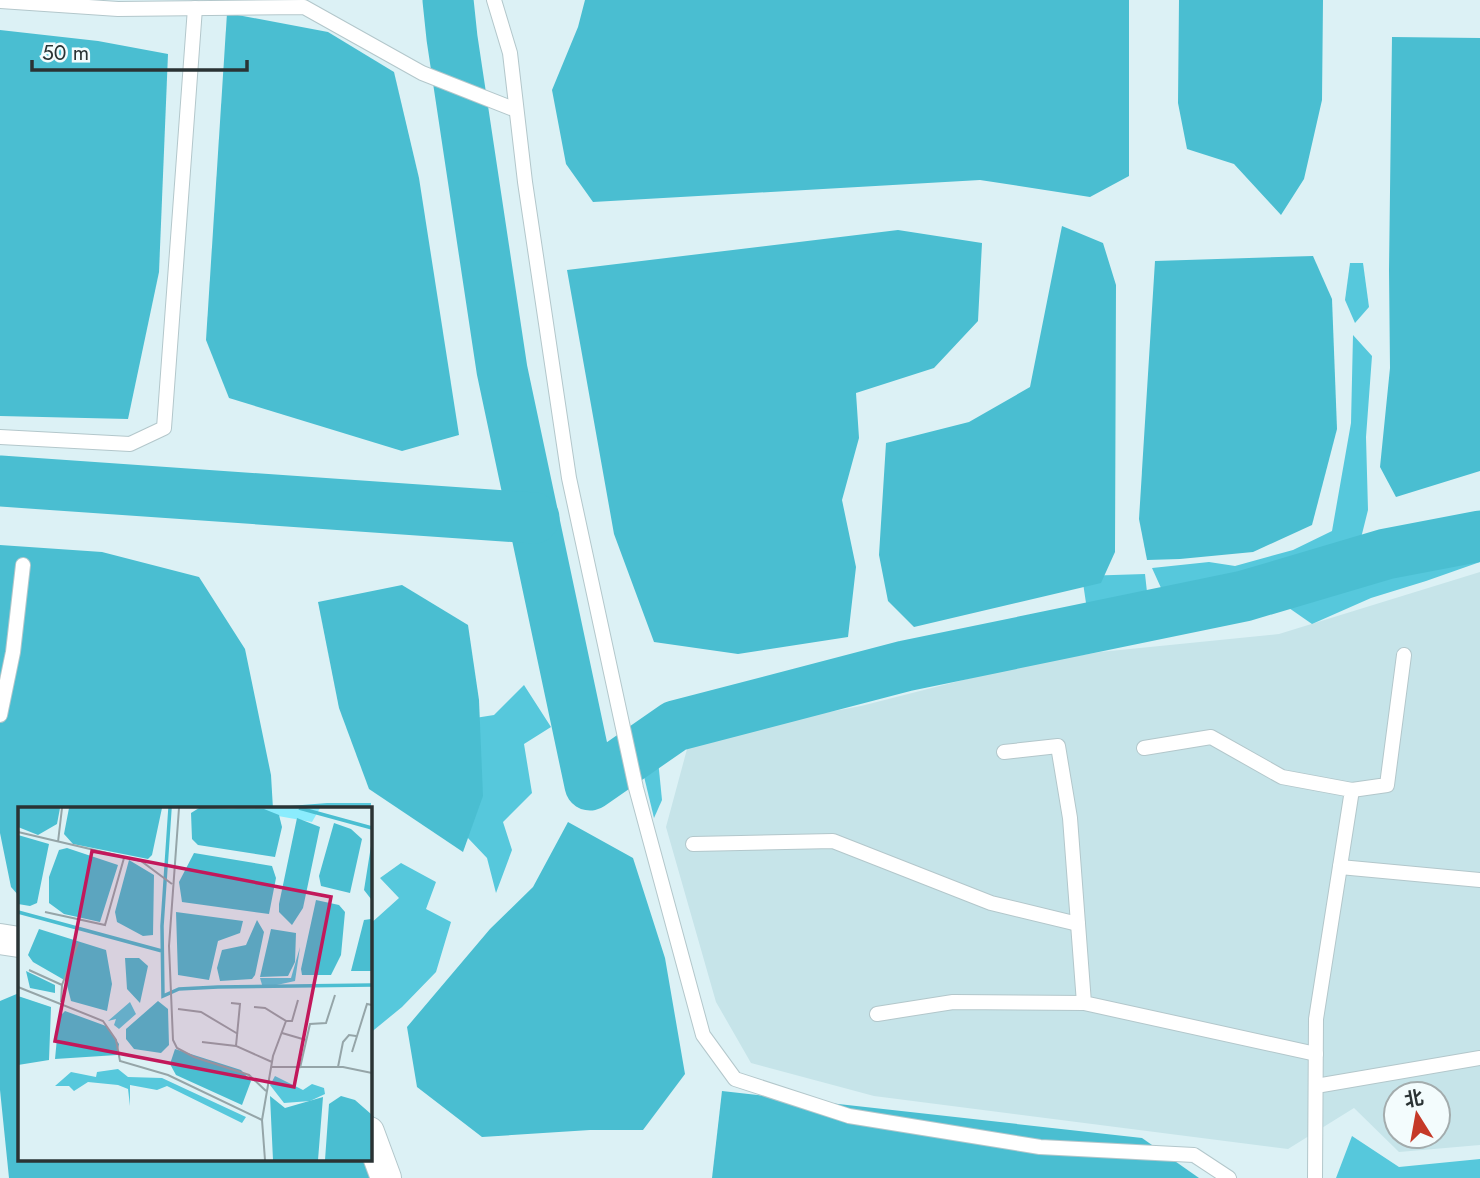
<svg xmlns="http://www.w3.org/2000/svg" width="1480" height="1178" font-family="Jost,'Noto Sans SC',sans-serif">
<style>
.built{fill:#c6e4e9;fill-rule:evenodd}
.forest{fill:#56c8dc}
.water{fill:#4abed1}
.lines{fill:none;stroke-linecap:round;stroke-linejoin:round}
.river{stroke:#4abed1;stroke-width:51}
.lane-casing{stroke:#b3c7cb;stroke-width:16}
.street-casing{stroke:#b3c7cb;stroke-width:32}
.lane{stroke:#fff;stroke-width:14}
.street{stroke:#fff;stroke-width:30}
.inset-river{fill:none;stroke:#4abed1;stroke-width:3.5}
.inset-road{fill:none;stroke:#95a5a8;stroke-width:2}
.view{fill:#c2185b;fill-opacity:0.15;stroke:#c2185b;stroke-width:3.5}
.inset-edge{fill:none;stroke:#2a3334;stroke-width:3.5}
</style>
<rect width="100%" height="100%" fill="#dcf1f5"/>
<!-- built -->
<path class="built" d="M1480,572V1145L1399,1152L1354,1108L1288,1149L874,1096L751,1063L716,1002L666,827L690,738L861,706L1018,666L1100,652L1279,634ZM1396,1094H1438V1136H1396Z"/>
<!-- forest -->
<g class="forest">
<path d="M1350,263H1363L1369,307L1355,323L1345,300Z"/>
<path d="M1353,335L1372,356L1366,437L1368,510L1360,542L1342,543L1336,559L1285,564L1215,616L1176,621L1152,568L1209,562L1235,566L1293,550L1332,531L1351,423Z"/>
<path d="M1480,548V562L1426,581L1371,598L1312,624L1289,608L1323,587Z"/>
<path d="M1145,574L1151,628L1130,638L1046,649L1029,624L1086,603L1082,576Z"/>
<path d="M524,685L551,727L524,744L532,793L503,822L512,850L496,893L487,858L428,796L456,721L494,715Z"/>
<path d="M658,760L662,800L654,818L641,764Z"/>
<path d="M327,803H371L369,868V809H290V806Z"/>
<path d="M401,863L436,882L426,909L451,922L436,972L402,1007L369,1034V925L399,898L380,878Z"/>
<path d="M1352,1136L1399,1167L1480,1159V1178H1336Z"/>
</g>
<!-- water -->
<g class="water">
<path d="M585,0H1129V176L1090,197L980,180L593,202L566,164L552,90L578,27Z"/>
<path d="M1179,0H1323L1322,100L1304,179L1281,215L1234,164L1187,149L1178,103Z"/>
<path d="M227,13L328,32L394,72L419,178L459,435L402,451L229,398L206,340Z"/>
<path d="M0,30L98,41L168,54L159,272L128,419L0,416Z"/>
<path d="M1392,37L1480,38V471L1396,497L1380,467L1390,368L1389,270Z"/>
<path d="M1062,226L1103,243L1116,285L1115,552L1101,583L914,627L888,601L879,555L886,443L969,422L1030,387Z"/>
<path d="M898,230L982,243L978,321L934,368L856,393L859,438L842,500L856,567L848,637L738,654L654,642L614,534L567,270Z"/>
<path d="M1313,256L1332,299L1337,429L1312,525L1253,552L1180,559L1147,560L1139,519L1155,261Z"/>
<path d="M0,545L102,552L199,577L245,649L271,775L273,809H19V896L11,887L0,833Z"/>
<path d="M402,585L468,625L479,700L483,796L463,852L369,789L339,708L318,602Z"/>
<path d="M568,822L633,858L665,958L685,1074L643,1130H590L482,1137L417,1087L407,1027L490,929L533,887Z"/>
<path d="M19,993V1159H369V1112L380,1123L383,1178H9L0,1090V1001Z"/>
<path d="M722,1091L1142,1138L1199,1178H712Z"/>
</g>
<g class="lines">
<!-- river -->
<g class="river">
<path d="M448,0L452,38L502,370L590,785L675,726L905,666L1244,596L1386,554L1480,536"/>
<path d="M0,481L534,518"/>
</g>
<defs>
<g id="lane">
<path d="M494,0L510,53L525,182L569,478L636,788L703,1035L735,1079L849,1116L1040,1147L1194,1155L1229,1178"/>
<path d="M0,1L118,9L304,7L422,73L516,110"/>
<path d="M0,437L130,444L164,428L195,8"/>
<path d="M0,715L13,652L23,565"/>
<path d="M1144,748L1211,737L1282,777L1352,790L1316,1019L1315,1178"/>
<path d="M1004,752L1058,746L1070,818L1084,1003L1316,1054"/>
<path d="M1352,790L1387,785L1404,655"/>
<path d="M693,844L833,841L991,903L1078,924"/>
<path d="M1340,867L1480,880"/>
<path d="M877,1014L953,1002L1084,1003"/>
<path d="M1316,1086L1480,1058"/>
</g>
<g id="street">
<path d="M0,939L19,942"/>
<path d="M369,1132L386,1178"/>
</g>
</defs>
<!-- lane casing -->
<use href="#lane" class="lane-casing"/>
<!-- street casing -->
<use href="#street" class="street-casing"/>
<!-- lane -->
<use href="#lane" class="lane"/>
<!-- street -->
<use href="#street" class="street"/>
</g>
<!-- overview -->
<g transform="translate(18 807)">
<rect width="354" height="354" fill="#dcf1f5"/>
<path d="M214,1H302L294,15Z" fill="#8aecfd"/>
<path d="M282,140L277,174L245,181L242,171H273ZM112,195L118,207L101,222L96,218L98,212L90,214ZM100,262L110,270L144,271L228,310L224,316L149,279L139,283L112,278V299L110,282L100,278L70,275L56,284L51,279H37L53,265L78,270L79,265ZM257,269L285,283L294,277L306,281L307,287L292,294L266,296L252,278Z" fill="#56c8dc"/>
<path d="M0,1H42L39,17L20,28L0,20ZM51,1H144L134,48L130,52L55,37L46,27ZM181,1L246,2L261,8L264,20L257,50L180,38L174,32L173,6ZM279,11L302,20L285,101L274,118L261,105V97ZM316,16L333,22L344,32L332,86L303,79L301,69ZM0,28L31,37L19,96L12,99L0,97ZM353,39V92L346,83ZM49,41L100,58L82,115L46,107L31,96V70L41,43ZM176,46L254,59L258,71L251,107L164,95L161,75ZM111,53L136,68L135,128L125,129L99,115L97,105ZM298,93L321,98L327,105L323,148L313,168H284L283,162ZM158,105L225,114L222,126L200,134L191,173L160,168ZM353,112V164H333L346,113ZM239,113L246,125L237,168L234,172L202,174L199,161L204,143L228,138ZM21,122L88,143L94,177L89,204L53,194L48,174L15,155L10,148ZM253,122L278,126L277,155L270,169L242,170ZM107,151H121L130,159L122,196L109,182ZM8,164L37,178V186L12,181ZM0,189L33,200L31,253L0,258ZM140,194L150,202L151,238L143,246L116,242L108,232V222ZM47,204L88,219L101,237L99,248L37,252L41,210ZM157,242L223,263L233,274L224,298L158,268L152,257ZM252,289L267,301L305,290L300,353H255ZM323,289L337,293L353,307V353H307L311,297Z" fill="#4abed1"/>
<path class="inset-river" d="M152,1L144,119L145,189L161,182L200,180L354,178M281,1L354,21M0,105L144,144"/>
<path class="inset-road" d="M161,1L151,139L155,233L159,241L176,250L231,268L248,284M0,25L123,54L154,77M40,35L44,1M27,105L87,118L106,51M11,163L44,178M0,180L85,214L98,233L102,254L150,268L244,313L247,353M43,195L44,178L60,136M213,196L222,197L218,239L254,255M236,200L247,201L268,214L255,249L244,313M160,202L183,205L220,227M268,214H274L280,193M264,226L288,233M184,235L218,239M334,245L349,197L354,198M253,260H325L354,266M320,260L325,235L331,228L338,229M282,261L292,217L308,216L317,188"/>
<path class="view" d="M74,44L313,90L276,280L37,234Z"/>
<rect width="354" height="354" class="inset-edge"/>
</g>
<!-- north arrow -->
<g transform="translate(1417 1115) rotate(349)"><circle r="33" fill="#f3fcfd" stroke="#a3acad" stroke-width="2"/>
<path d="M0-5L12 26L0 18L-12 26Z" fill="#c53928"/>
<text y="-10" font-size="19" font-weight="bold" text-anchor="middle" fill="#2a3334">北</text>
</g>
<!-- scale -->
<path d="M32 60v10h215v-10" fill="none" stroke="#2a3334" stroke-width="3.5"/>
<text x="42" y="60" font-size="21" fill="#2a3334" stroke="#f3fcfd" stroke-width="5" paint-order="stroke">50 m</text>
</svg>
